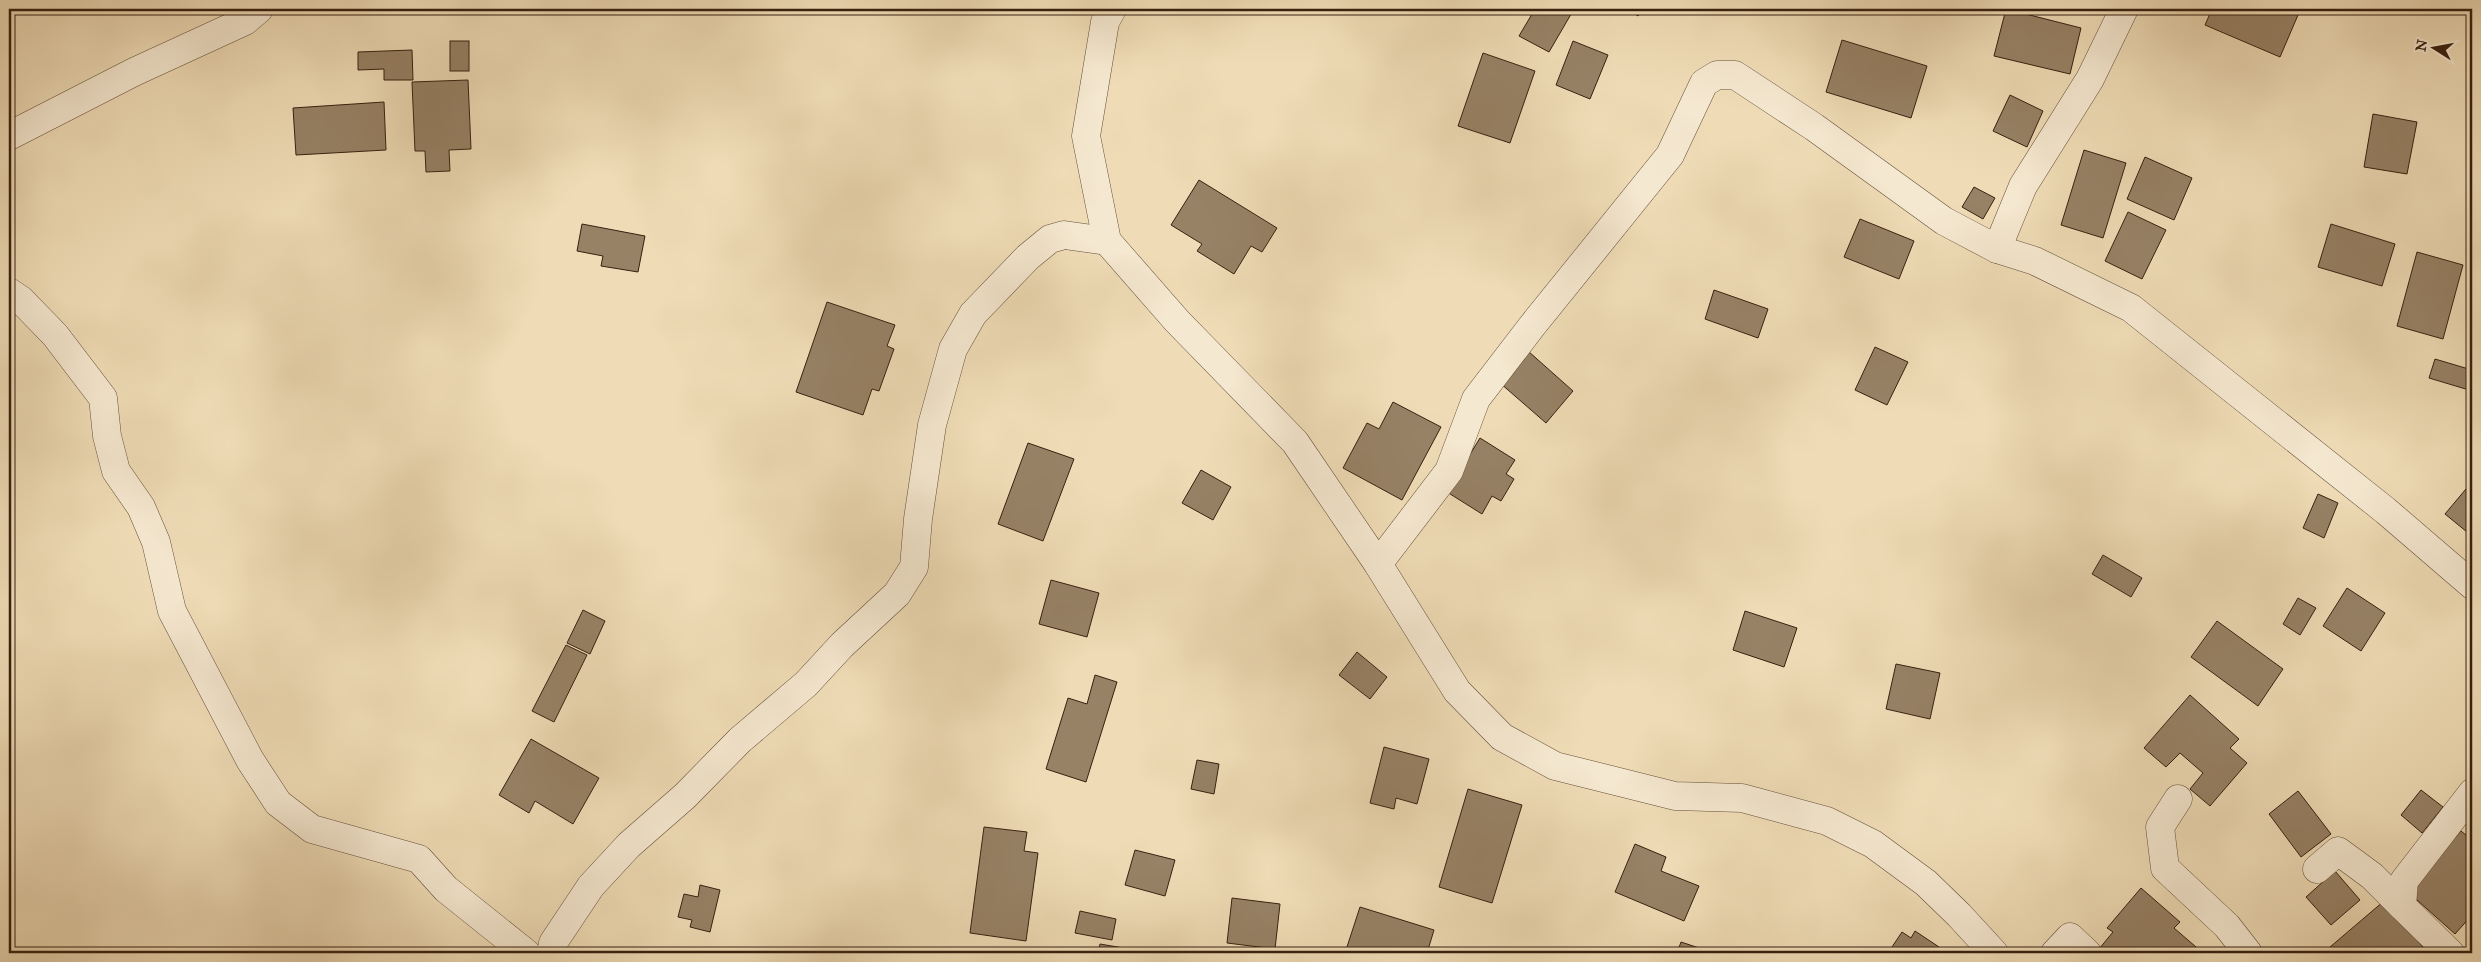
<svg xmlns="http://www.w3.org/2000/svg" width="2481" height="962" font-family="'IM FELL Great Primer',serif">
<style>
.building{fill:#978266;stroke:#372010}
.lines{fill:none;stroke-linecap:round;stroke-linejoin:round}
.minor-casing{stroke:#654f3a;stroke-width:29}
.minor{stroke:#f5e8d0;stroke-width:28}
</style>
<rect width="100%" height="100%" fill="#efdcb6"/>
<filter id="stains"><feTurbulence type="fractalNoise" baseFrequency=".004" numOctaves="4"/><feColorMatrix values="0 0 0 0 .2 0 0 0 0 .09 0 0 0 0 .02 0 0 0 .5 -.17"/></filter>
<radialGradient id="worn" r=".72"><stop offset=".6" stop-color="#630" stop-opacity="0"/><stop offset="1" stop-color="#630" stop-opacity=".3"/></radialGradient>
<!-- building -->
<g class="building">
<path d="M1535,9H1574L1549,52L1519,36Z"/>
<path d="M1628,9H1643L1638,16Z"/>
<path d="M2006,9L2081,28L2070,74L1994,56Z"/>
<path d="M2212,9H2284L2298,15L2280,57L2205,25Z"/>
<path d="M1842,40L1927,66L1911,118L1826,92Z"/>
<rect x="450" y="41" width="19" height="30"/>
<path d="M1573,41L1608,55L1590,99L1556,85Z"/>
<path d="M412,50L413,80H384V69L358,70V52Z"/>
<path d="M1483,53L1535,71L1510,143L1458,126Z"/>
<path d="M2472,53V72H2469Z"/>
<path d="M468,80L471,149L449,150L450,171L426,172L425,151H415L412,82Z"/>
<path d="M2010,95L2043,111L2027,147L1993,131Z"/>
<path d="M384,102L386,150L296,155L293,108Z"/>
<path d="M2373,114L2417,122L2407,174L2364,167Z"/>
<path d="M2084,150L2126,163L2103,238L2061,225Z"/>
<path d="M2145,157L2192,178L2174,220L2127,199Z"/>
<path d="M1199,180L1277,228L1262,252L1251,246L1234,274L1197,251L1202,244L1171,225Z"/>
<path d="M1974,187L1995,198L1983,219L1962,207Z"/>
<path d="M2128,212L2166,230L2142,279L2105,261Z"/>
<path d="M1860,219L1914,241L1899,279L1844,257Z"/>
<path d="M582,224L645,236L638,272L601,266L603,256L577,251Z"/>
<path d="M2331,224L2395,244L2382,286L2318,267Z"/>
<path d="M2417,252L2463,265L2443,339L2397,326Z"/>
<path d="M1714,290L1768,309L1758,338L1705,319Z"/>
<path d="M827,302L895,325L887,346L894,349L879,391L872,389L863,415L796,392Z"/>
<path d="M1875,347L1908,362L1887,405L1855,390Z"/>
<path d="M1528,351L1573,391L1546,423L1500,383Z"/>
<path d="M2435,359L2472,370L2469,390L2429,378Z"/>
<path d="M1393,402L1441,427L1402,500L1343,468L1367,423L1379,429Z"/>
<path d="M1480,438L1515,460L1506,474L1514,479L1501,501L1492,496L1482,514L1447,492Z"/>
<path d="M1028,443L1074,459L1043,541L998,524Z"/>
<path d="M1201,470L1231,487L1213,520L1182,503Z"/>
<path d="M2471,483L2472,526L2467,532L2445,514Z"/>
<path d="M2318,494L2338,503L2324,538L2303,528Z"/>
<path d="M2103,555L2142,578L2131,597L2092,574Z"/>
<path d="M1051,580L1099,593L1087,637L1039,624Z"/>
<path d="M2347,588L2385,613L2361,651L2323,626Z"/>
<path d="M2298,598L2316,608L2300,635L2283,624Z"/>
<path d="M583,610L605,621L590,654L567,643Z"/>
<path d="M1745,611L1797,628L1784,667L1733,650Z"/>
<path d="M2217,621L2283,669L2258,706L2191,657Z"/>
<path d="M566,645L587,655L554,722L532,711Z"/>
<path d="M1357,652L1387,677L1370,699L1339,675Z"/>
<path d="M1896,664L1940,673L1930,719L1886,709Z"/>
<path d="M1095,675L1117,682L1086,782L1046,769L1068,698L1087,704Z"/>
<path d="M2190,695L2239,739L2230,748L2247,763L2210,806L2190,789L2203,773L2180,753L2166,767L2144,748Z"/>
<path d="M531,739L599,778L573,824L535,801L529,813L499,795Z"/>
<path d="M1384,747L1429,759L1417,804L1396,798L1394,809L1370,803Z"/>
<path d="M1197,760L1219,764L1214,794L1191,789Z"/>
<path d="M1468,789L1522,805L1492,903L1439,887Z"/>
<path d="M2421,790L2443,807L2422,833L2401,815Z"/>
<path d="M2298,791L2331,834L2301,857L2269,814Z"/>
<path d="M984,827L1027,832L1024,851L1038,853L1026,941L970,933Z"/>
<path d="M2461,831L2472,840V915L2455,934L2407,891Z"/>
<path d="M1635,844L1666,857L1661,871L1699,886L1684,921L1615,892Z"/>
<path d="M1135,850L1175,860L1165,896L1125,885Z"/>
<path d="M2335,871L2360,900L2331,925L2306,897Z"/>
<path d="M700,885L720,890L710,932L690,927L692,920L678,917L684,894L698,897Z"/>
<path d="M2141,888L2180,922L2174,928L2203,953H2104L2099,949L2113,932L2107,928Z"/>
<path d="M1232,898L1280,904L1275,949L1227,943Z"/>
<path d="M2384,901L2423,947L2415,953H2323Z"/>
<path d="M1360,907L1434,930L1427,953H1345Z"/>
<path d="M1080,911L1116,919L1112,940L1075,933Z"/>
<path d="M1915,931L1939,947L1935,953H1888L1902,932L1911,938Z"/>
<path d="M1681,942L1714,953H1677Z"/>
<path d="M1100,944L1153,953H1098Z"/>
</g>
<g class="lines">
<defs>
<g id="minor">
<path d="M1112,9L1105,22L1086,136L1107,241L1177,321L1295,442L1378,564L1457,691L1502,737L1555,766L1675,796L1742,798L1827,821L1873,844L1926,883L1959,915L1994,953"/>
<path d="M9,136L134,72L245,21L259,9"/>
<path d="M1997,249L2023,186L2090,79L2124,9"/>
<path d="M9,292L21,300L55,335L103,398L107,436L116,471L141,507L156,542L172,611L250,760L278,803L312,829L419,859L446,889L526,953"/>
<path d="M1378,564L1449,471L1476,399L1532,326L1670,155L1704,83L1717,75H1735L1814,127L1944,221L1997,249L2035,261L2131,308L2386,511L2472,585"/>
<path d="M2178,799L2160,827L2165,868L2227,926L2248,953"/>
<path d="M2317,869L2338,851L2372,876L2402,906"/>
<path d="M551,953L553,943L591,886L629,845L685,796L740,740L806,684L842,645L897,594L914,567L918,519L932,425L953,349L973,314L1028,257L1050,239L1064,235L1107,241"/>
<path d="M2055,953L2070,937L2087,953"/>
<path d="M2450,953L2402,906L2404,881L2472,793"/>
</g>
</defs>
<!-- minor casing -->
<use href="#minor" class="minor-casing"/>
<!-- minor -->
<use href="#minor" class="minor"/>
</g>
<!-- margin -->
<rect width="2481" height="962" fill="none" stroke="#efdcb6" stroke-width="30"/>
<rect x="10" y="10" width="2461" height="942" fill="none" stroke="#372010" stroke-width="2.5"/>
<rect x="15" y="15" width="2451" height="932" fill="none" stroke="#372010"/>
<!-- north arrow -->
<g transform="translate(2434 48) rotate(281)" stroke="#f5e8d0" stroke-width="4" paint-order="stroke">
<path d="M0-4L9 19L0 12L-9 19Z" fill="#372010"/>
<text y="-8" font-size="14" font-weight="bold" text-anchor="middle" fill="#372010">N</text>
</g>
<rect width="100%" height="100%" filter="url(#stains)"/>
<rect width="100%" height="100%" fill="url(#worn)"/>
</svg>
